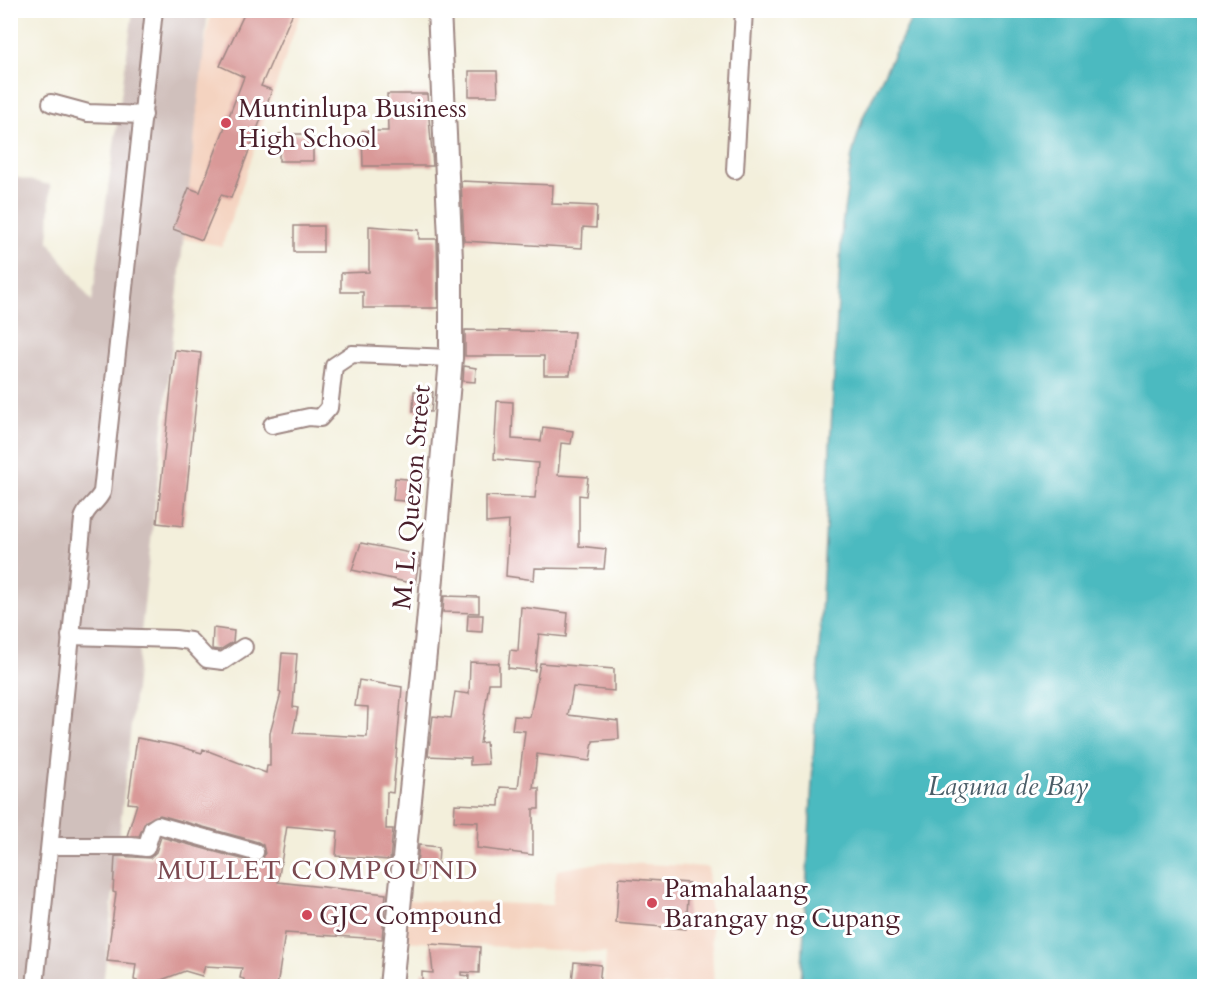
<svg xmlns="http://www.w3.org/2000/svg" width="1215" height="997" font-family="Cardo,serif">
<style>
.built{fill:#f4d3c0}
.industrial{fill:#d0c0bc}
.water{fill:#4bbac0;stroke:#4a6c76;stroke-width:1.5}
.building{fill:#d99998}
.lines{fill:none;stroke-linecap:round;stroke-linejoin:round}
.street-casing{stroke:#9e8783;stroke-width:20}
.secondary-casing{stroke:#9e8783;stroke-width:26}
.street{stroke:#fff;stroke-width:16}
.secondary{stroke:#fff;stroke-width:22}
.poi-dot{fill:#d1495b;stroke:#fff;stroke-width:2}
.labels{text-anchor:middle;stroke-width:6;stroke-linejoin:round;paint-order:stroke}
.poi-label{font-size:26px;fill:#4a1f2b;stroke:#fff;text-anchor:start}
.street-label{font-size:26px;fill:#4a1f2b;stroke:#fff}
.water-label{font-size:27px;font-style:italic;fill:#4a5d67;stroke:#fff}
.neighbourhood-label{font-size:27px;letter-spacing:1.5px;fill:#7c4a51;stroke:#fff}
</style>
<rect width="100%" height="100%" fill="#fff"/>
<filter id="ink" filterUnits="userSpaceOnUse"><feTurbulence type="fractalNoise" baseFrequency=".0167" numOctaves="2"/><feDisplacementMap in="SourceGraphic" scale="12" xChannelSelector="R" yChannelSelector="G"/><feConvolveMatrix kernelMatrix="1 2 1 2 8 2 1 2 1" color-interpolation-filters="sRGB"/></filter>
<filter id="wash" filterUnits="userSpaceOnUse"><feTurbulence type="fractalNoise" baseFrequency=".008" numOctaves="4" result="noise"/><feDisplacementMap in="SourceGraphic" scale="24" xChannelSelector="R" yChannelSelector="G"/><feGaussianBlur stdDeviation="1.35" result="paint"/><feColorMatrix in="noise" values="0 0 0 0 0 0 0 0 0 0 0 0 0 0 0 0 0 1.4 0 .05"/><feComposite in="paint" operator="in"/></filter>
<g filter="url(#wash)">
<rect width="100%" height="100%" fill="#f3efdb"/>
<!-- built -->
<g class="built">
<path d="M211,11H301L222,246L169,236Z"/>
<path d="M604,862L708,867L714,986H604L606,953L403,941L405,900L552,905L557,870Z"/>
</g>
<!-- industrial -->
<path class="industrial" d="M133,11H208L103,986H11V176L50,185L49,242L92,302Z"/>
<!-- water -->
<path class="water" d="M915,11H1204V986H801L842,225L852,155L863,117Z"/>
<g id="blocks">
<!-- building -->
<g class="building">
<path d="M246,10H294L261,86L272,90L231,198L221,195L202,240L173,229L189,188L200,192L244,77L220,66Z"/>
<path d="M469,71H497L498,96H469Z"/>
<path d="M387,94H427L433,166H363L362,131H388Z"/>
<rect x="279" y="134" width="34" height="27"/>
<path d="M461,181L553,185L552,204L597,206L596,228L583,227L582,248L464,241Z"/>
<rect x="294" y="226" width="29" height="26"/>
<path d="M369,226L419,230V239H437L438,308H363V292H341V273L369,272Z"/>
<path d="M465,330L574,332L570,375H544V356H465Z"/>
<path d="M175,350L201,353L183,526L157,523Z"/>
<path d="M464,366L476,368L475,382L463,381Z"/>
<path d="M414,391L433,392L431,412L413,411Z"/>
<path d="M497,401L513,402L512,439L541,441L543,427L573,431L571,444L561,443L558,475L588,477L586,496L579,495V546L606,549L604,569L535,568L534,580L506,576L509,521L486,523V496L535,498L538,463L494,459Z"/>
<path d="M395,478L418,480L416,502L393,500Z"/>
<path d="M361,543L420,555L415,584L352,570Z"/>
<path d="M444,596L479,597V613L443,612Z"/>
<path d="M521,607L568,613L566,637L539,634L535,671L508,668L510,650L518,651Z"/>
<path d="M468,615H483L482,632L467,631Z"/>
<path d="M213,628L234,631L233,642L220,650L212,649Z"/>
<path d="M282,653L297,654L293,707L298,708L293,733L367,737L368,707L355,706L359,680L402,687L393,793L387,792L386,829H393L390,860L336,856L338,831L287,826L278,882L386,894L382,939L285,933L277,987H244V979L240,978L242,968L205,966L202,976L185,971L156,982L155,987L134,980L136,964L107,961L116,893L113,892L115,856L150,858L156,852L161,837L252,862L262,860L265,854L263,845L258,842L160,815L146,821L139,836H127L137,804L128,803L137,738L174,745L202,753L203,749L266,773L267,766H270V733L281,693L279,692Z"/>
<path d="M470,662L499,663V683H489L480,743L486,742L488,764L470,765V758L428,756L433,716L451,718L455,692L469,694Z"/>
<path d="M540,663L614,669V691L573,687L568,715L618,721L619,739L593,741L590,761L537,754L533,788H539V809H533V855L477,848L478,822L454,821L455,804L499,806L500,787L518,788L525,731L512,730L514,716L530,717Z"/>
<path d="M419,845L439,847L438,866L417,864Z"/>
<path d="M619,878L689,883L686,929L616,923Z"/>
<path d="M430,944L480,947L479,973L461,972V975L469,976L468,987H422V972L433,973Z"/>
<path d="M574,962L601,965L599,985L572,982Z"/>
</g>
</g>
</g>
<g filter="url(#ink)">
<use href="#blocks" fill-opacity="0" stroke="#9e8783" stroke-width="1.5"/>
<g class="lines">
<defs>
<g id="street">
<path d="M51,103L88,113L144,115"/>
<path d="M735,170L744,10"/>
<path d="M272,425L309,417L320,418L329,408L334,366L352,354L451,358"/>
<path d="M70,636L175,639L190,641L207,659L223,661L244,647"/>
<path d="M50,846H131L146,848L152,829L158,825L255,852"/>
<path d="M35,986L83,519C86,507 97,503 102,492L154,10"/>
</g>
<path id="secondary" d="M391,986L428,624L451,358V259L439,10"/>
</defs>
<!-- street casing -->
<use href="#street" class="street-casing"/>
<!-- secondary casing -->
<use href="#secondary" class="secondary-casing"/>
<!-- street -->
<use href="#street" class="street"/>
<!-- secondary -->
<use href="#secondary" class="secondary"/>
</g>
</g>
<!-- markers -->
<g class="poi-dot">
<circle cx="226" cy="123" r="6"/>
<circle cx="652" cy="903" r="6"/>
<circle cx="307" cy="915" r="6"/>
</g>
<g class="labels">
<!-- poi labels -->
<g class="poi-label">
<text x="238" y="117">Muntinlupa Business<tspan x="238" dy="30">High School</tspan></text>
<text x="664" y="897">Pamahalaang<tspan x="664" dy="30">Barangay ng Cupang</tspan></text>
<text x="319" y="924">GJC Compound</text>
</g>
<!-- street labels -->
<g class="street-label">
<text transform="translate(411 497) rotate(-85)" y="9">M. L. Quezon Street</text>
</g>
<!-- water labels -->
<g class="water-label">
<text x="1008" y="795">Laguna de Bay</text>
</g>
<!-- neighbourhood labels -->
<g class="neighbourhood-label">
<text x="318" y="879">MULLET COMPOUND</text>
</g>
</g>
<!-- margin -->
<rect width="1215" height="997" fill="none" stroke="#fff" stroke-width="36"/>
</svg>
